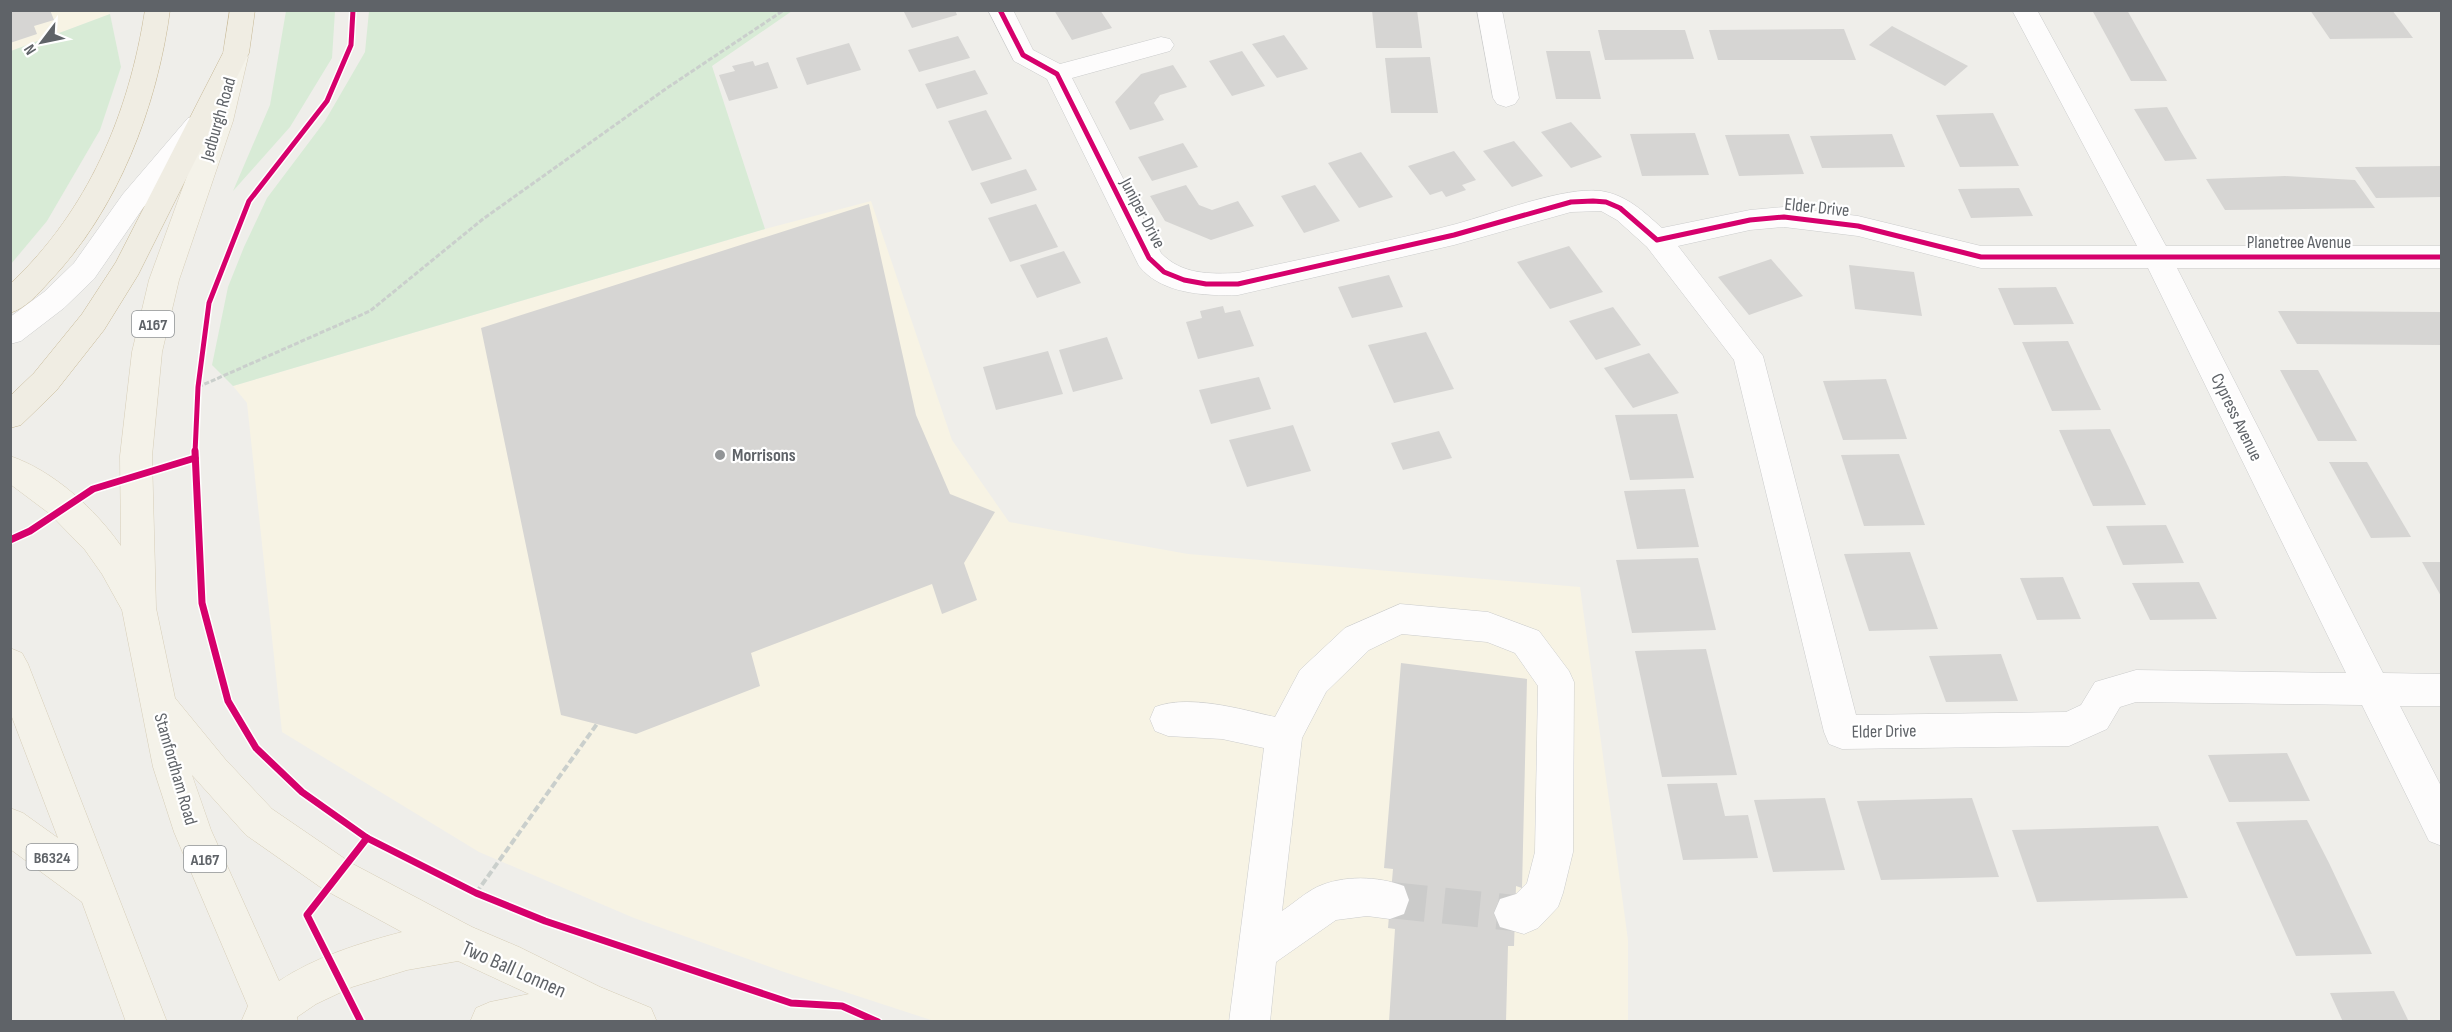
<svg xmlns="http://www.w3.org/2000/svg" width="2452" height="1032" font-family="'Sofia Sans Condensed',sans-serif">
<style>
.commercial{fill:#f7f3e4}
.green{fill:#d8ebd6}
.building{fill:#d6d5d3}
.lines{fill:none;stroke-linecap:round;stroke-linejoin:round}
.minor-tunnel{stroke:#cbcbca;stroke-width:36;stroke-dasharray:36 18;stroke-linecap:butt}
.minor-casing{stroke:#cbcccc;stroke-width:1}
.major-casing{stroke:#d7ceb8;stroke-width:1}
.highway-casing{stroke:#c8b996;stroke-width:1}
.path-far1{stroke:#cacfcc;stroke-width:3;stroke-dasharray:5 2;stroke-linecap:butt}
.path{stroke:#cacfcc;stroke-width:4;stroke-dasharray:7 3;stroke-linecap:butt}
.minor{fill:#fdfcfc;fill-rule:evenodd}
.major{fill:#f4f2e9;fill-rule:evenodd}
.highway{fill:#f0ede3;fill-rule:evenodd}
.cycleway-far1-casing{stroke:#fff;stroke-width:8}
.cycleway-casing{stroke:#fff;stroke-width:10}
.cycleway-far1{stroke:#d6006c;stroke-width:5}
.cycleway{stroke:#d6006c;stroke-width:7}
.poi-dot{fill:#919496;stroke:#fff;stroke-width:2}
.labels{text-anchor:middle;stroke-width:4.5;stroke-linejoin:round;paint-order:stroke}
.shield{fill:#fff;stroke:#8f9295;stroke-width:1.5}
.shield-label{font-size:16px;font-weight:bold;fill:#5f6368}
.street-label{font-size:18px;fill:#5f6368;stroke:#fff}
.poi-label{font-size:18px;font-weight:bold;fill:#5f6368;stroke:#fff;text-anchor:start}
.near-street-label{font-size:21px;fill:#5f6368;stroke:#fff}
</style>
<rect width="100%" height="100%" fill="#efeeea"/>
<!-- commercial -->
<g class="commercial">
<path d="M11,11H109L110,14L11,51Z"/>
<path d="M871,201L952,440L1009,522L1188,554L1580,587L1628,940V1021H934L784,972L634,918L479,852L282,732L247,403L233,386L765,229Z"/>
</g>
<!-- green -->
<g class="green">
<path d="M286,11H335L332,58L290,127L233,191L270,105Z"/>
<path d="M369,11H792L712,66L765,229L233,386L212,365L228,287L244,247L267,198L325,121L365,52Z"/>
<path d="M110,14L121,67L100,130L47,221L11,264V51Z"/>
</g>
<!-- building -->
<g class="building">
<path d="M10,10H50L54,20L34,26L37,34L10,43Z"/>
<path d="M903,10H955L957,15L912,28Z"/>
<path d="M1054,10H1100L1112,28L1072,40Z"/>
<path d="M1372,10H1417L1422,48H1376Z"/>
<path d="M2092,10H2127L2167,81H2131Z"/>
<path d="M2310,10H2392L2413,38L2330,39Z"/>
<path d="M1892,26L1968,66L1945,86L1869,45Z"/>
<path d="M1844,29L1856,60H1718L1709,30Z"/>
<path d="M1598,30H1685L1694,59L1605,60Z"/>
<path d="M1284,35L1308,69L1277,78L1252,44Z"/>
<path d="M958,36L970,58L919,72L908,50Z"/>
<path d="M849,43L861,70L807,85L796,58Z"/>
<path d="M1242,51L1265,86L1232,96L1209,61Z"/>
<path d="M1546,51H1590L1601,99H1556Z"/>
<path d="M1430,57L1438,113H1391L1385,58Z"/>
<path d="M753,61L755,66L768,62L778,88L729,101L719,75L735,71L732,66Z"/>
<path d="M1173,65L1187,87L1160,95L1154,103L1164,120L1130,130L1115,102L1141,74Z"/>
<path d="M975,70L988,94L937,109L925,84Z"/>
<path d="M2167,107L2181,132L2197,159L2165,161L2134,109Z"/>
<path d="M986,110L1012,159L972,171L948,121Z"/>
<path d="M1993,113L2019,166L1960,167L1936,115Z"/>
<path d="M1571,122L1602,157L1571,168L1541,132Z"/>
<path d="M1695,133L1709,175L1642,176L1630,134Z"/>
<path d="M1789,134L1804,174L1739,176L1725,135Z"/>
<path d="M1892,134L1905,167L1822,168L1810,136Z"/>
<path d="M1514,141L1543,176L1512,187L1483,151Z"/>
<path d="M1183,143L1198,167L1152,181L1138,157Z"/>
<path d="M1454,151L1476,180L1462,185L1466,190L1446,197L1442,191L1430,195L1408,166Z"/>
<path d="M1361,152L1393,197L1359,208L1328,163Z"/>
<path d="M2442,166V197L2376,198L2355,167Z"/>
<path d="M1026,169L1037,190L991,204L980,183Z"/>
<path d="M2285,176L2355,180L2375,208L2225,210L2206,179Z"/>
<path d="M1186,185L1199,205L1212,210L1238,201L1254,226L1211,240L1165,221L1150,196Z"/>
<path d="M1315,185L1340,221L1304,233L1281,196Z"/>
<path d="M2019,188L2033,216L1971,218L1958,189Z"/>
<path d="M869,204L916,415L950,494L995,512L964,563L977,600L942,614L932,584L751,653L760,686L636,734L561,715L481,328Z"/>
<path d="M1036,204L1058,247L1010,262L988,218Z"/>
<path d="M1569,246L1603,292L1550,309L1517,262Z"/>
<path d="M1064,251L1081,283L1037,298L1020,265Z"/>
<path d="M1771,259L1803,296L1749,315L1718,277Z"/>
<path d="M1849,265L1914,272L1922,316L1855,309Z"/>
<path d="M1389,275L1403,307L1352,318L1338,287Z"/>
<path d="M2056,287L2074,324L2014,325L1998,288Z"/>
<path d="M1223,306L1225,313L1240,310L1254,346L1198,359L1186,322L1202,318L1200,311Z"/>
<path d="M1613,307L1641,345L1596,360L1569,321Z"/>
<path d="M2278,311L2442,312V345L2297,344Z"/>
<path d="M1426,332L1454,389L1394,403L1368,345Z"/>
<path d="M1107,337L1123,379L1073,392L1059,350Z"/>
<path d="M2068,341L2084,375L2101,410L2052,411L2022,342Z"/>
<path d="M1048,351L1063,394L996,410L983,367Z"/>
<path d="M1649,353L1679,393L1633,408L1604,368Z"/>
<path d="M2280,370H2318L2357,441H2318Z"/>
<path d="M1259,377L1271,409L1211,424L1199,390Z"/>
<path d="M1886,379L1907,439L1843,440L1823,381Z"/>
<path d="M1677,414L1694,478L1630,480L1615,415Z"/>
<path d="M1293,425L1311,471L1247,487L1229,440Z"/>
<path d="M2110,429L2128,466L2146,505L2093,506L2059,430Z"/>
<path d="M1439,431L1452,458L1403,470L1391,443Z"/>
<path d="M1899,454L1925,525L1864,526L1841,455Z"/>
<path d="M2329,462H2367L2411,537L2371,538Z"/>
<path d="M1685,489L1699,547L1637,549L1624,491Z"/>
<path d="M2166,525L2184,563L2123,565L2106,526Z"/>
<path d="M1910,552L1938,629L1869,631L1844,554Z"/>
<path d="M1698,558L1716,630L1632,633L1616,560Z"/>
<path d="M2422,562H2442V598Z"/>
<path d="M2063,577L2081,619L2037,620L2020,578Z"/>
<path d="M2199,582L2217,619L2150,620L2132,583Z"/>
<path d="M1706,649L1737,775L1662,777L1635,651Z"/>
<path d="M2001,654L2018,701L1946,702L1929,656Z"/>
<path d="M1401,663L1527,679L1522,888L1516,886L1514,946H1508L1506,1022H1389L1395,929L1388,928L1393,869L1384,868Z"/>
<path d="M2287,753L2310,801L2229,802L2208,755Z"/>
<path d="M1717,783L1725,816L1748,815L1758,858L1683,860L1667,784Z"/>
<path d="M1825,798L1845,870L1773,872L1754,800Z"/>
<path d="M1972,798L1999,877L1881,880L1857,801Z"/>
<path d="M2307,820L2329,863L2372,954L2296,956L2236,822Z"/>
<path d="M2158,826L2188,898L2037,902L2012,830Z"/>
<path d="M2394,991L2409,1022H2343L2330,993Z"/>
</g>
<g class="lines">
<!-- minor-tunnel -->
<path class="minor-tunnel" d="M1390,900L1514,913"/>
<defs>
<g id="minor">
<path d="M988,10H1013L1033,50L1060,64L1161,37L1170,39L1174,45L1170,51L1072,78L1161,253C1182,275 1210,274 1238,273C1310,257 1384,243 1456,224C1493,214 1565,186 1601,191C1627,195 1644,212 1662,228L1750,210L1784,207L1858,216L1981,246H2137L2012,10H2037L2166,246H2442V268H2177L2383,673L2442,674V706H2400L2442,788V846L2429,841L2362,705L2136,702L2120,707L2107,729L2069,746L1842,749L1829,744L1824,732L1734,360L1647,247L1617,220L1601,211L1571,212L1454,245L1238,295C1205,296 1161,294 1139,266L1047,79L1014,61ZM1784,227L1858,236L1981,268H2148L2346,673L2136,670L2095,682L2081,705L2066,712L1856,715L1763,356L1678,246L1750,230Z"/>
<path d="M1477,10H1502L1519,98L1515,104L1506,107L1497,104L1493,98Z"/>
<path d="M198,115L208,118L211,124L208,130L143,208L94,279L64,308L21,341L10,344V317L44,292L74,263L123,194L188,118Z"/>
<path d="M1400,604L1488,612L1539,631L1569,671L1574,682L1573,852L1563,893L1558,907L1538,928L1524,934L1500,927L1494,913L1500,899L1516,894L1527,883L1535,852L1538,686L1515,653L1487,642L1402,634L1369,650L1326,692L1302,738L1282,911C1294,903 1305,893 1317,887C1343,875 1378,876 1404,886L1409,900L1404,914L1390,919L1367,916L1336,920L1276,962L1270,1022H1229L1264,748L1222,739L1168,736L1155,731L1150,719L1155,707C1189,694 1240,709 1275,717L1300,670L1345,628Z"/>
</g>
<g id="major">
<path d="M235,49L244,51L248,57L233,121L179,280L162,352L152,456L156,608L175,698L225,759L272,809L351,863L472,927L519,947L600,987L651,1008L657,1022H470L476,1008L490,1002L529,994L458,961L407,970L352,987L316,1004L297,1017L298,1022H241L248,1006L174,832L153,767L122,610L102,574L85,550L50,514L10,484V456C54,471 95,509 121,546L120,456L132,352L149,280L207,121L222,57L226,51ZM192,775L246,835L323,889L402,932C360,943 315,957 279,981L211,830Z"/>
<path d="M10,648L22,653L28,664L167,1022H126L82,902L10,849V808L23,813L58,838L10,712Z"/>
</g>
<g id="highway">
<path d="M145,10H170C157,107 118,210 49,282C38,294 26,308 10,313V284C88,211 129,114 145,10Z"/>
<path d="M230,10H255L249,53L138,275L104,330L56,391L21,425L10,428V396L34,373L82,314L116,262L223,53Z"/>
</g>
</defs>
<!-- minor casing -->
<use href="#minor" class="minor-casing"/>
<!-- major casing -->
<use href="#major" class="major-casing"/>
<!-- highway casing -->
<use href="#highway" class="highway-casing"/>
<!-- path-far1 -->
<path class="path-far1" d="M198,387L370,311L483,219L667,88L784,10"/>
<!-- path -->
<path class="path" d="M476,893L597,724"/>
<!-- minor -->
<use href="#minor" class="minor"/>
<!-- major -->
<use href="#major" class="major"/>
<!-- highway -->
<use href="#highway" class="highway"/>
<defs>
<g id="cycleway-far1">
<path d="M1000,10L1023,55L1057,74L1149,258L1164,272L1184,280L1206,284H1238L1454,235L1571,202L1593,201L1606,202L1620,208L1657,240L1750,220L1784,217L1858,226L1981,257H2442"/>
<path d="M195,453L198,387L209,303L249,201L327,101L351,45L353,10"/>
</g>
<g id="cycleway">
<path d="M195,451L202,603L228,701L256,748L302,792L367,838L476,893L545,921L791,1003L842,1006L878,1022"/>
<path d="M10,540L30,531L93,489L195,458"/>
<path d="M361,1022L307,915L367,838"/>
</g>
</defs>
<!-- cycleway-far1 casing -->
<use href="#cycleway-far1" class="cycleway-far1-casing"/>
<!-- cycleway casing -->
<use href="#cycleway" class="cycleway-casing"/>
<!-- cycleway-far1 -->
<use href="#cycleway-far1" class="cycleway-far1"/>
<!-- cycleway -->
<use href="#cycleway" class="cycleway"/>
</g>
<!-- markers -->
<circle class="poi-dot" cx="720" cy="455" r="6"/>
<g class="labels">
<!-- shield labels -->
<g class="shield">
<rect x="132" y="311" width="42" height="26" rx="4.5"/>
<rect x="26.5" y="844" width="51" height="26" rx="4.5"/>
<rect x="184" y="846" width="42" height="26" rx="4.5"/>
</g>
<g class="shield-label">
<text x="153" y="330">A167</text>
<text x="52" y="863">B6324</text>
<text x="205" y="865">A167</text>
</g>
<!-- street labels -->
<g class="street-label">
<text transform="translate(218 119) rotate(-74)" y="6">Jedburgh Road</text>
<text transform="translate(1817 207) rotate(6)" y="6">Elder Drive</text>
<text transform="translate(1143 213) rotate(62)" y="6">Juniper Drive</text>
<text x="2299" y="248">Planetree Avenue</text>
<text transform="translate(2237 417) rotate(64)" y="6">Cypress Avenue</text>
<text transform="translate(1884 731) rotate(-1)" y="6">Elder Drive</text>
<text transform="translate(176 769) rotate(74)" y="6">Stamfordham Road</text>
</g>
<!-- poi labels -->
<g class="poi-label">
<text x="732" y="461">Morrisons</text>
</g>
<!-- near-street labels -->
<g class="near-street-label">
<text transform="translate(514 969) rotate(24)" y="7">Two Ball Lonnen</text>
</g>
</g>
<!-- border -->
<rect width="2452" height="1032" fill="none" stroke="#5f6368" stroke-width="24"/>
<!-- north arrow -->
<g transform="translate(42 42) rotate(238)" stroke="#ffffff" stroke-width="4.5" paint-order="stroke">
<path d="M0-4.5L10 22L0 15L-10 22Z" fill="#5f6368"/>
<text y="-9" font-size="16" font-weight="bold" text-anchor="middle" fill="#5f6368">N</text>
</g>
</svg>
